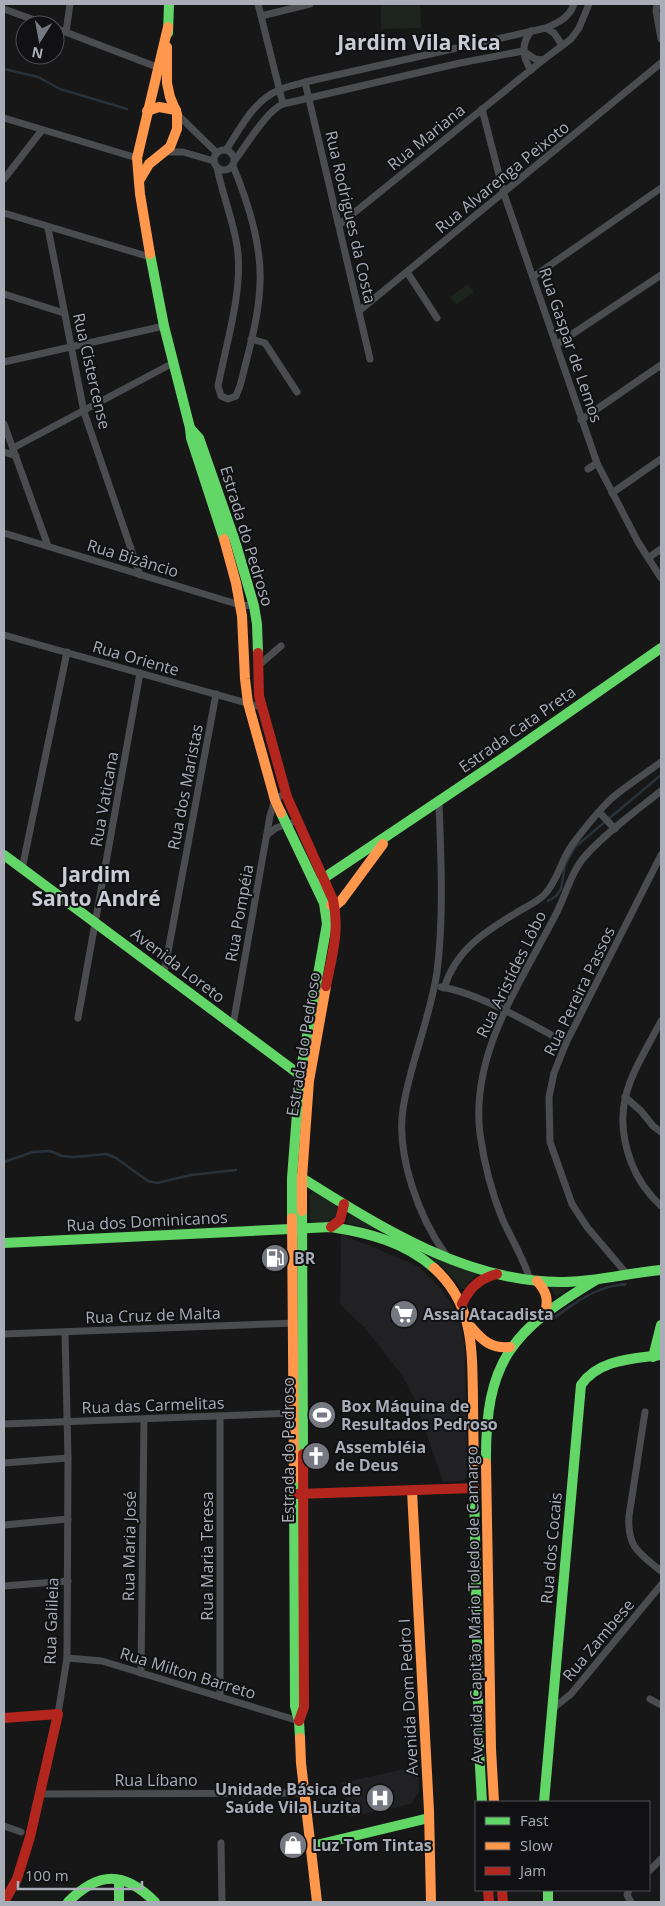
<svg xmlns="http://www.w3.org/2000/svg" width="665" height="1906" font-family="'Open Sans',sans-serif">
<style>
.built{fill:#212123}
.green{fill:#1d241e}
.water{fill:#2a3239}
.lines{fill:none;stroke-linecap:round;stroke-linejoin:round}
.stream{stroke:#2a3239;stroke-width:2.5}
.street{stroke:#4b4c50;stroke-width:7}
.fast{stroke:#63d668;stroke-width:10}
.slow{stroke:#ff974d;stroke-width:10}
.jam{stroke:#b3261e;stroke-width:10}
.labels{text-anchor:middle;stroke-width:4;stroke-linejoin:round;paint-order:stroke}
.street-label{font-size:16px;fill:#a8adb8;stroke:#111113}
.poi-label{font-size:16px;font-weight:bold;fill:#a8adb8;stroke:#111113;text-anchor:start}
.district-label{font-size:21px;font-weight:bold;fill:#c9ccd4;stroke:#111113}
</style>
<rect width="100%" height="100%" fill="#171717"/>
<!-- built -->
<g class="built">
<path d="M341,1234L418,1266L441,1289L454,1307L464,1339L465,1357L467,1477L463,1481L443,1482L414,1397L401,1374L365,1328L340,1304Z"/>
<path d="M418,1766L419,1792L411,1804L350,1817L341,1783Z"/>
</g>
<!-- green -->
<g class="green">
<path d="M381,4H420L421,28L381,29Z"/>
<path d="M468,284L474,292L456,305L450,297Z"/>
<path d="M313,1191L337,1205L338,1215L332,1223H311L310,1220V1195Z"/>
<path d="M350,1213L478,1272V1274L470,1281L465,1289H462C435,1253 393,1230 348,1224L346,1222Z"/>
<path d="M552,1286L567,1287L568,1288L556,1297L551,1288Z"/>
</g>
<!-- water -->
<path class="water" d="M622,1283H627L626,1286C597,1286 575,1305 552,1321L550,1319C573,1303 593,1287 622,1283Z"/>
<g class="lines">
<!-- stream -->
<g class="stream">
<path d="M4,69L38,77L60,89L127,109"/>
<path d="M548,901L556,896L561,889L565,865L575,847L661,775"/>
<path d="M4,1162L33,1152L50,1151L62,1156L75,1157L106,1154L116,1158L148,1181L157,1183L191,1175L236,1170"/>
</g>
<!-- street -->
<g class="street">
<path d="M258,4L283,104"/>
<path d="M657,4L656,11L661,39"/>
<path d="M4,9L48,25"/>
<path d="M261,16L310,4"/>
<path d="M55,28L162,69"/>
<path d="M546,28L554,33L562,45"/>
<path d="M66,32L70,4"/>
<path d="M531,70C522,57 521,44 531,31"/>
<path d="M305,82L370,359"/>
<path d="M482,109L504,194L597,463L638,542L661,578"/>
<path d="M177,114L217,153"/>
<path d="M4,118L137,158"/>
<circle cx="224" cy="160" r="10"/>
<path d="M226,150C240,129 254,100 279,90C287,86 296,85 305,82L546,28C559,22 569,18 574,4"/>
<path d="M165,152H183L214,161"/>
<path d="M235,160C246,146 267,110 283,104L460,63L523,51L535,59L543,60L571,39L579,28L589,4"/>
<path d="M217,167C222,194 233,219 237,246C244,288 226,344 218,386L221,396L228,399L236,396L240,386C248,354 259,317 260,284C262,245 248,202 233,166"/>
<path d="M4,179L42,130"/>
<path d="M4,213L150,257"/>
<path d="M339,225L543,60"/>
<path d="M48,228L84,412L140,575"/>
<path d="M407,272L437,318"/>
<path d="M533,277L661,188"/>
<path d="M4,294L64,313"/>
<path d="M359,311L661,63"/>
<path d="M251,339L265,343L297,392"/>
<path d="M556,345L661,275"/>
<path d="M4,362L164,326"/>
<path d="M581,420L661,365"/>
<path d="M4,424L48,546"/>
<path d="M13,448L173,363"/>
<path d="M4,452L16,456"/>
<path d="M588,469L597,463"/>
<path d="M612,493L661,459"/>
<path d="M4,533L240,605L254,606"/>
<path d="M648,558L661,549"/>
<path d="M4,635L261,707"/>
<path d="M259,665L281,646"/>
<path d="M439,802C441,859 444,916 437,972C430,1019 410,1063 403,1109C396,1155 419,1218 446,1255"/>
<path d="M599,812L615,829"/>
<path d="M267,835L276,828L291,823"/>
<path d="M22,869L67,652"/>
<path d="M164,973L216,694"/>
<path d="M441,987C479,993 531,1024 566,1043"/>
<path d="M444,988C456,950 483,933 516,913C525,907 538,902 545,894C558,880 561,860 572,845C584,829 597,812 612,798C627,785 645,774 661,762"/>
<path d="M78,1018L140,673"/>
<path d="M661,1021C635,1071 609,1103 631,1162C637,1178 648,1194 661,1206"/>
<path d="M233,1025L270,816L275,800L285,793"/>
<path d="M625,1097L641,1111L653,1126L661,1132"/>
<path d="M626,1273L587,1227L572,1204L550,1142L549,1097L554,1073L566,1043L661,855"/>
<path d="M530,1280C524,1258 511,1239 502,1218C491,1191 484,1162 480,1134C470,1052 522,981 557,912C566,894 572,870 586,855C608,831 636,811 661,791"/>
<path d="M4,1334L296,1323"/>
<path d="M645,1412L629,1516C627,1547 639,1553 661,1571"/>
<path d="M220,1416V1697"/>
<path d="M4,1424L296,1413"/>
<path d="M4,1463L68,1458"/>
<path d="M4,1525L68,1519"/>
<path d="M4,1586L68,1581"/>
<path d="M67,1658L102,1661L299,1721"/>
<path d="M141,1673L144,1419"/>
<path d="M650,1699L661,1705"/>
<path d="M552,1709L571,1694L661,1585"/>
<path d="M58,1714L67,1658L68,1458L65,1332"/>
<path d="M39,1794L304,1793"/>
<path d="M4,1826L21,1832"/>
<path d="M221,1843L222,1902"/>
<path d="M649,1871L661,1859"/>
<path d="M629,1890L627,1895L631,1902"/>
</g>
<!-- fast -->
<g class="fast">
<path d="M168,33L169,4"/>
<path d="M150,254L164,326L190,428L191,438L224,539"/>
<path d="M190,428L199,438L235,541L254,606L257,624L258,653"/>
<path d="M281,813L324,903L327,924L300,1075L292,1178V1218"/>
<path d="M4,855L304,1078"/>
<path d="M320,883L324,878L509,754L661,648"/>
<path d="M297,1178H302C380,1227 468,1283 563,1282C596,1282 628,1273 661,1270"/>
<path d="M302,1211L303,1454"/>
<path d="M4,1243L331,1227C369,1233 405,1242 434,1268"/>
<path d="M653,1357L661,1325"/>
<path d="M486,1463C485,1361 511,1331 596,1280"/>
<path d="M294,1479L295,1706L299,1721L300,1738"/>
<path d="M474,1483L479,1749L482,1802"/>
<path d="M544,1802L581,1385C599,1359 633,1359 661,1355"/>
<path d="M312,1846L429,1818"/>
<path d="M119,1880V1902"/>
<path d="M548,1890V1902"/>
<path d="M68,1902C99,1871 124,1871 155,1902"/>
</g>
<!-- slow -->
<g class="slow">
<path d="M147,111L159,107L176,110"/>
<path d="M139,181L149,164L170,147L177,129V114L170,97L167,83V47"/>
<path d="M150,254L140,194L137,158L168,27"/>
<path d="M224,539L236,583L242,616L245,679L248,703L275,800L281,813"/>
<path d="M331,905L335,906L341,901L383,844"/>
<path d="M302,1211V1178L309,1081L326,986"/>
<path d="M292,1218L294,1479"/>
<path d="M434,1268C474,1304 472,1349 473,1399C473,1427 474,1455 474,1483"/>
<path d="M537,1281C546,1291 549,1299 545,1312"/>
<path d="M471,1327C482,1340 491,1349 510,1347"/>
<path d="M486,1463L491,1749L494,1802"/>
<path d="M412,1491L429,1811L431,1902"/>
<path d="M300,1738L301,1763L317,1902"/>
</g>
<!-- jam -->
<g class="jam">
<path d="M258,653L259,696L287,797L333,900C340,930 332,956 326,986"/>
<path d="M331,1227L340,1220L344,1204"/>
<path d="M462,1304C470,1287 479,1279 497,1274"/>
<path d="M297,1494L475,1488"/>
<path d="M4,1718L58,1714L30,1837L17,1879L4,1902"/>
<path d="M299,1721L304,1707L303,1454"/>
<path d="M488,1890L489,1902"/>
<path d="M502,1890L503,1902"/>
</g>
</g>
<!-- icons -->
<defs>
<symbol id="fuel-disc" viewBox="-11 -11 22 22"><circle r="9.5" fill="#757880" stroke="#111113"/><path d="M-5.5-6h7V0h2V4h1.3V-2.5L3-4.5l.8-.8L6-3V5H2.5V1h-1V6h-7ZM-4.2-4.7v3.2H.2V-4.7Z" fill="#fff"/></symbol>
<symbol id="supermarket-disc" viewBox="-11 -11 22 22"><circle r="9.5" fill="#757880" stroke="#111113"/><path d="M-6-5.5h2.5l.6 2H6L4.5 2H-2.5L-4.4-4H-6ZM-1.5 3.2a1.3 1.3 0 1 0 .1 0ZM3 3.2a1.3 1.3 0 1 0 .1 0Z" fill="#fff"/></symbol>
<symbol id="stadium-disc" viewBox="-11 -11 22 22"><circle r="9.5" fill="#757880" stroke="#111113"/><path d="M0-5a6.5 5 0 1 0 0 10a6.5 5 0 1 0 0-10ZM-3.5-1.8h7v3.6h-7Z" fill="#fff"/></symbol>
<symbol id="church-disc" viewBox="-11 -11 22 22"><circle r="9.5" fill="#757880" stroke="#111113"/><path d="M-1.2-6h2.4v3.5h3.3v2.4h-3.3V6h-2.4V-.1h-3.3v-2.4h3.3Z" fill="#fff"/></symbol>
<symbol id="hospital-disc" viewBox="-11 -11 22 22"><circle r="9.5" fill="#757880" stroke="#111113"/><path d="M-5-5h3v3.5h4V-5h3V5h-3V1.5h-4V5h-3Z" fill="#fff"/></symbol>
<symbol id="shop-disc" viewBox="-11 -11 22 22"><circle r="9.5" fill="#757880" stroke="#111113"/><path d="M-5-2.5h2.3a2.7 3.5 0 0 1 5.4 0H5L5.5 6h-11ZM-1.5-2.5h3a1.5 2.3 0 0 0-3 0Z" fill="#fff"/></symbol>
</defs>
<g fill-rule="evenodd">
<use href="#fuel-disc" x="259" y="1242" width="32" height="32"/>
<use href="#supermarket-disc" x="388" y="1298" width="32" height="32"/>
<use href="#stadium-disc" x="306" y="1399" width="32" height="32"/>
<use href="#church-disc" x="300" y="1440" width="32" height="32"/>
<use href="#hospital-disc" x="364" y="1782" width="32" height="32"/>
<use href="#shop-disc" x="277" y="1829" width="32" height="32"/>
</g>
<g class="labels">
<!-- street labels -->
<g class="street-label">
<text transform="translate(426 137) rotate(-39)" y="6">Rua Mariana</text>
<text transform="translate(502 177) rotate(-39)" y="6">Rua Alvarenga Peixoto</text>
<text transform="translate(351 217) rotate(77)" y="6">Rua Rodrigues da Costa</text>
<text transform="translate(571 345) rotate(71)" y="6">Rua Gaspar de Lemos</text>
<text transform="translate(92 371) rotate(77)" y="6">Rua Cistercense</text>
<text transform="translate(247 536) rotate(73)" y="6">Estrada do Pedroso</text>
<text transform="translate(133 558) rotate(17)" y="6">Rua Bizâncio</text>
<text transform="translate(136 658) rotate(16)" y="6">Rua Oriente</text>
<text transform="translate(517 729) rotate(-35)" y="6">Estrada Cata Preta</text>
<text transform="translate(185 787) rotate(-79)" y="6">Rua dos Maristas</text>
<text transform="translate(104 799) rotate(-80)" y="6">Rua Vaticana</text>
<text transform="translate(239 913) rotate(-80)" y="6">Rua Pompéia</text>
<text transform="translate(178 965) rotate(37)" y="6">Avenida Loreto</text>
<text transform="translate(511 974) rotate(-64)" y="6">Rua Aristídes Lôbo</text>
<text transform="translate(579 991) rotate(-64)" y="6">Rua Pereira Passos</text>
<text transform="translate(303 1044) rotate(-81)" y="6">Estrada do Pedroso</text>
<text transform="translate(147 1221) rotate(-3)" y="6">Rua dos Dominicanos</text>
<text transform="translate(153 1315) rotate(-2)" y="6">Rua Cruz de Malta</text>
<text transform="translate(153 1405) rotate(-2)" y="6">Rua das Carmelitas</text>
<text transform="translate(288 1450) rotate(-90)" y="6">Estrada do Pedroso</text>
<text transform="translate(129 1546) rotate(-89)" y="6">Rua Maria José</text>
<text transform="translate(551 1548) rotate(-85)" y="6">Rua dos Cocais</text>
<text transform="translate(207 1556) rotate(-90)" y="6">Rua Maria Teresa</text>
<text transform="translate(474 1605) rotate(-91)" y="6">Avenida Capitão Mário Toledo de Camargo</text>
<text transform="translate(51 1621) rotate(-88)" y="6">Rua Galileia</text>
<text transform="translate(598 1640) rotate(-50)" y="6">Rua Zambese</text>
<text transform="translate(188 1673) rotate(17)" y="6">Rua Milton Barreto</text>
<text transform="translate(408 1697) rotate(-93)" y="6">Avenida Dom Pedro I</text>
<text x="156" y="1786">Rua Líbano</text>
</g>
<!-- poi labels -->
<g class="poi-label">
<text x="294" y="1264">BR</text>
<text x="423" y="1320">Assaí Atacadista</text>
<text x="341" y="1412">Box Máquina de<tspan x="341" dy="18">Resultados Pedroso</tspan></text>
<text x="335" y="1453">Assembléia<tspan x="335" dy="18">de Deus</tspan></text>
<text x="361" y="1795" text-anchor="end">Unidade Básica de<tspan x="361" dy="18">Saúde Vila Luzita</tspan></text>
<text x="312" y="1851">Luz Tom Tintas</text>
</g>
<!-- district labels -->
<g class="district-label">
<text x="419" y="50">Jardim Vila Rica</text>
<text x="96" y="882">Jardim<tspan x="96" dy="24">Santo André</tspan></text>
</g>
</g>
<!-- border -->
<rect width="665" height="1906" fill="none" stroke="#a8adb8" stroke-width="10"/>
<!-- legend -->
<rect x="475" y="1801" width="175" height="90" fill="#111113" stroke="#4d4f55"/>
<rect x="485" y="1817" width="25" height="8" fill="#63d668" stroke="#4d4f55"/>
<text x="520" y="1826" font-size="15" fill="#a8adb8">Fast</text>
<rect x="485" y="1842" width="25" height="8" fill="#ff974d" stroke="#4d4f55"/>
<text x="520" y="1851" font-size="15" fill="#a8adb8">Slow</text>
<rect x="485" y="1867" width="25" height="8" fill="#b3261e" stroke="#4d4f55"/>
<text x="520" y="1876" font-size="15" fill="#a8adb8">Jam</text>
<!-- north arrow -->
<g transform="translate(40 40) rotate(191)"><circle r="24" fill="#111113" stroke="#4d4f55"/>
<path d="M0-4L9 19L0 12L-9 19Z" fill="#757880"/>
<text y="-8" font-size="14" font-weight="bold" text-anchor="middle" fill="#a8adb8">N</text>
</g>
<!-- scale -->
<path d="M18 1881v8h124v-8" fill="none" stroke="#a8adb8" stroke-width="2.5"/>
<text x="25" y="1881" font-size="15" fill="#a8adb8" stroke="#111113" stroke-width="4" paint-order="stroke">100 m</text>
</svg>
